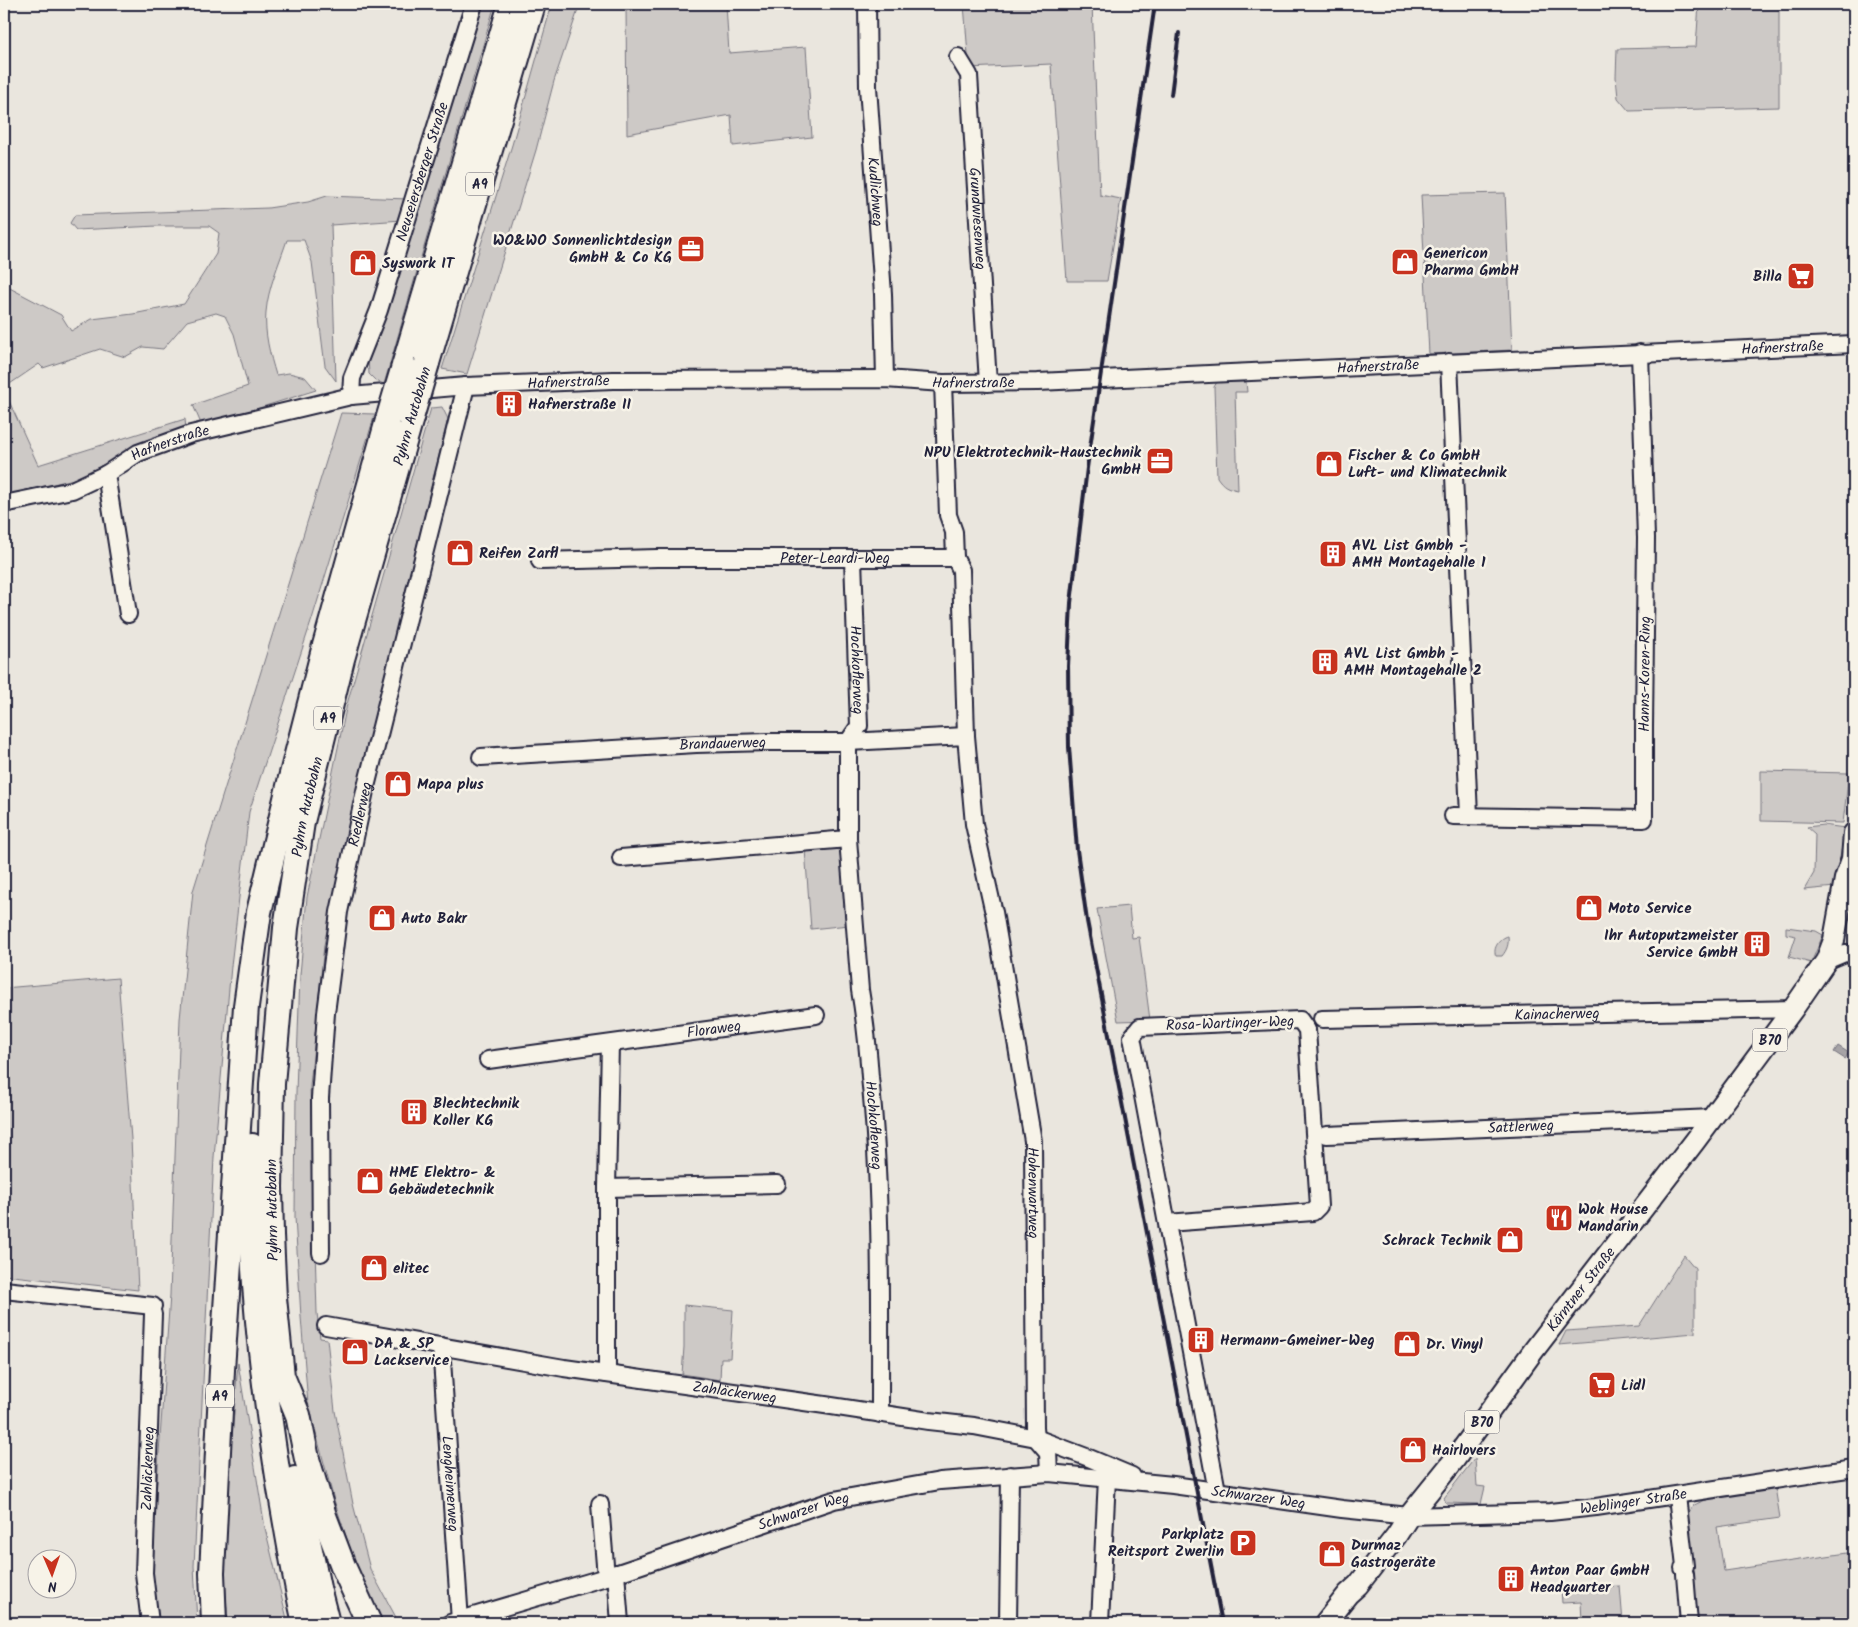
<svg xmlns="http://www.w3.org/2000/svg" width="1858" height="1627" font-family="Kalam,sans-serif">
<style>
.green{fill:#cdc9c6;stroke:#787680}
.water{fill:#a6a3a6;stroke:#716f7b}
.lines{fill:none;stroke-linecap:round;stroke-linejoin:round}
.minor-casing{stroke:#22223b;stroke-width:20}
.major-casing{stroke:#22223b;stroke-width:24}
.highway-casing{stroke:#22223b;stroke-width:28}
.minor{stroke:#f7f3e8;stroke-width:16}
.major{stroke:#f7f3e8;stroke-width:20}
.highway{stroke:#f7f3e8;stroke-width:24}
.rail{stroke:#22223b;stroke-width:4}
.highway-bridge-casing{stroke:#22223b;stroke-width:28;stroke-linecap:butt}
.highway-bridge{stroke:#f7f3e8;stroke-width:24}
.labels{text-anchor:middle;stroke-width:5;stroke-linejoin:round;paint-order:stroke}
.shield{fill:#f7f3e8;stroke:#62616f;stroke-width:1}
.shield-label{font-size:14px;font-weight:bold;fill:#22223b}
.street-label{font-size:15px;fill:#22223b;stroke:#f7f3e8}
.poi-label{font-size:15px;font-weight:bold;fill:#22223b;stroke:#f7f3e8;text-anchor:start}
</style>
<rect width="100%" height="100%" fill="#eae6de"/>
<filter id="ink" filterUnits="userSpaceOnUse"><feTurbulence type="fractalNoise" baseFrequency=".02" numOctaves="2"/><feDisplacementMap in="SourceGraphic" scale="10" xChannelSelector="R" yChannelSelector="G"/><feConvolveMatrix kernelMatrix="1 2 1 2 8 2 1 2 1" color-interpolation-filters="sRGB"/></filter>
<g filter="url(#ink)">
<!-- green -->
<g class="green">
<path d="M480,4H495L384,384L376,381L369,374L368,358Z"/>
<path d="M552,4H580L554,81L536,150L467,374L442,369L512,145Z"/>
<path d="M626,4H726L729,53L806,47L812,137L733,146L731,115L627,134Z"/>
<path d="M964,4H1092L1100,195L1121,199L1107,281H1067L1051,64L969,68Z"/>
<path d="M1699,4H1779V107L1629,111L1618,98L1616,77L1617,49L1696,47Z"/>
<path d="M1505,193L1512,350L1429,354L1421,195Z"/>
<path d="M327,196L408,199L402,220L331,225L336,381L325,366L312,262L304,240H287C279,264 268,288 266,312C264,333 270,355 276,375L289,373L305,377L316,390L202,426L193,405L248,386L234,334L225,316L216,313L187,321L163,349L143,347L125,357L100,349L43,368L39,364L4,388V285L61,315L71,331L92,319L133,314L184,304L216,254L219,233L209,226H157L76,230L70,223L75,215L268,208L308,202Z"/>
<path d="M1217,382H1246L1247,392H1235L1238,490C1227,488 1223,486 1217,477L1214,387Z"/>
<path d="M4,390L38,465L185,419L186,429L122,454L86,476L4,496Z"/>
<path d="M442,407L448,419L351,812L324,945L310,1086L317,1313L320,1338L327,1339L335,1411L353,1504L370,1569L399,1623H380L361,1581L334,1500L308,1404L301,1317L295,1217L296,1093L300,975L307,897L347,704L431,408Z"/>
<path d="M341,413L375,414L312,619L249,812L231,966L214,1157L194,1566L197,1623H155L150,1582L170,1295L180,1019L193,891Z"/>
<path d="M1761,771L1849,773L1843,823L1761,821Z"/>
<path d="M1823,825L1845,828L1835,887L1804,890L1814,873L1815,834L1807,827Z"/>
<path d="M835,847L840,850L842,856L849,925L811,929L805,849Z"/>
<path d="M1129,906L1132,938L1139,937L1150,1020L1118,1021L1097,909Z"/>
<path d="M1786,927L1816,931L1823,935L1811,963L1789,957L1796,936L1786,934Z"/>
<path d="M1508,936C1509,944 1507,950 1502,956H1496C1492,948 1500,938 1508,936Z"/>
<path d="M118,978L131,1139L138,1290L4,1275V988Z"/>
<path d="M1684,1255L1695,1268V1333L1559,1345L1566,1331L1639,1326Z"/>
<path d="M684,1305L733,1310L730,1358H721L720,1380L682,1374L684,1347Z"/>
<path d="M238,1363L265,1528L288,1623H228L223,1551Z"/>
<path d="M1475,1458L1477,1486L1485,1487L1481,1504L1446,1503L1444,1498Z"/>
<path d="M1775,1487L1780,1518L1717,1527L1724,1571L1854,1552V1623H1697L1687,1524C1688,1518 1688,1510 1693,1506C1709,1495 1754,1490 1775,1487Z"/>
<path d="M1620,1586L1623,1623H1548L1582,1621L1581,1602L1562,1603L1561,1589Z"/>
</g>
<!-- water -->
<path class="water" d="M1838,1046L1849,1053L1845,1059L1834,1052Z"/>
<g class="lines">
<defs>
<g id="minor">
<path id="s1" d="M867,4L868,87L883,294L885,379"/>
<path id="s2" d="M958,57L969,75L988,383"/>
<path d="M1449,362L1469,816"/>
<path id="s3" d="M351,396L352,378L379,310L474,4"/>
<path d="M106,474L128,614"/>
<path id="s4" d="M4,504L72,490L106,474L138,453L191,434L351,396L466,386L613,380L885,379L943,383L1038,382L1854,344"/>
<path d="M955,558L961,570L966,736"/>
<path id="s5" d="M853,559L859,726L848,742V839L860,990C865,1019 868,1048 870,1077C882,1189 880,1301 880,1414"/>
<path id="s6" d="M540,561L657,558H955L954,532L948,515L943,383"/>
<path id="s7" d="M481,757L696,744L768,742H848L966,736L974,824L993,909"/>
<path id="s8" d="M1453,816L1644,819V727L1646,538L1640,353"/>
<path d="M621,858L848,839"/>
<path d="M1852,865L1854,895"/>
<path id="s9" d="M994,912L1033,1141L1035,1428L1036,1438L1048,1452L1049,1473"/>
<path d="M1826,961L1845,953L1854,954"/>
<path id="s10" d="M1322,1019L1793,1009"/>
<path d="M610,1044L607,1188L777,1184"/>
<path id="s11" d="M488,1060L816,1015"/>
<path id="s12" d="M1327,1135L1713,1118"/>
<path d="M607,1188V1374"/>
<path d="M1167,1223L1313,1212L1319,1206L1307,1030L1300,1020L1140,1027L1132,1037L1217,1491"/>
<path id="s13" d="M321,1253L320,1098L326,1013L339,912L365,791L466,386"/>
<path d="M4,1290L153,1306"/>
<path id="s14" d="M326,1326L564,1368L825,1405L929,1421L974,1426L1036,1438L1089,1458L1132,1476"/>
<path id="s15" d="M441,1346L460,1621"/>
<path d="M1677,1496L1685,1566L1683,1568"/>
<path d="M600,1504L606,1577"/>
<path d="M616,1573L620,1623"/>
<path d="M1685,1574L1689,1623"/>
<path id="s16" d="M150,1623L144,1573L153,1314"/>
<path id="s17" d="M450,1623L606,1577L834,1500L940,1481L1049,1473L1173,1485L1342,1509L1409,1516L1550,1512L1596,1507L1854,1468"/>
<path d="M1008,1623L1010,1475"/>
<path d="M1100,1623L1107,1478"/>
</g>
<g id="major">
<path id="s18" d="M1325,1623L1348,1594L1358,1585L1396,1536L1409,1516L1455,1459L1534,1350L1695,1141L1793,1009L1826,961L1834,940L1845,879L1852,859L1854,833"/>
</g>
<g id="highway">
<path d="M427,363L533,4"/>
<path d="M404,366L511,4"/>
<path d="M252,1146C248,1261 262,1376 280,1489C288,1534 295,1579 305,1623"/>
<path d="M295,1479L318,1588L327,1623"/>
<path d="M214,1623L212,1573L222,1370L246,1006L259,912L290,782L324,649L388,420"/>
<path id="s19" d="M369,1623L343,1566L324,1516L307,1459L298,1415L282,1376L274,1298L271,1235L270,1187L272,1084L286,928L302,822L342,659L411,418"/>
</g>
</defs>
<!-- minor casing -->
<use href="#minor" class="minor-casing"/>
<!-- major casing -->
<use href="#major" class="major-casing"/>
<!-- highway casing -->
<use href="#highway" class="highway-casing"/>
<!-- minor -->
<use href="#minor" class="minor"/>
<!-- major -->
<use href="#major" class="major"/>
<!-- highway -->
<use href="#highway" class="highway"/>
<!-- rail -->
<g class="rail">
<path d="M1155,4L1087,468L1071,603L1068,666L1069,747L1077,850L1087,921L1222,1623"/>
<path d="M1171,95L1179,33"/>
</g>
<defs>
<g id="highway-bridge">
<path d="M411,418L427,363"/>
<path d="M388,420L404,366"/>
</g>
</defs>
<!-- highway-bridge casing -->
<use href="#highway-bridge" class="highway-bridge-casing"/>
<!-- highway-bridge -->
<use href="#highway-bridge" class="highway-bridge"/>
</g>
</g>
<!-- icons -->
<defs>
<symbol id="office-square" viewBox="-11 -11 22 22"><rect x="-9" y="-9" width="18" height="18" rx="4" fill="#c8321e" stroke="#f7f3e8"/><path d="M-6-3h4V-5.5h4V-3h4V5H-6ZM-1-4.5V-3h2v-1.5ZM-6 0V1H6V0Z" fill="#fff"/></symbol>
<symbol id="shop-square" viewBox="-11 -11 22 22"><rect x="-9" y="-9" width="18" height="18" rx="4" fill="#c8321e" stroke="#f7f3e8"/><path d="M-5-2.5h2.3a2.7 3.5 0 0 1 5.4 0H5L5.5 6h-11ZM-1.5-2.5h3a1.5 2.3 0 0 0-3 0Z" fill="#fff"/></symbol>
<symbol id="supermarket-square" viewBox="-11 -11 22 22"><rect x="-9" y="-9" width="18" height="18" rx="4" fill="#c8321e" stroke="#f7f3e8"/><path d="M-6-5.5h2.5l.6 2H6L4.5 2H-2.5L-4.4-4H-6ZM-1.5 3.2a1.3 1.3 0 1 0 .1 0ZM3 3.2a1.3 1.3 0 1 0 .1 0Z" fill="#fff"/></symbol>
<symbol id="building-square" viewBox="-11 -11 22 22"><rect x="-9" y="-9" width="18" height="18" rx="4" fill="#c8321e" stroke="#f7f3e8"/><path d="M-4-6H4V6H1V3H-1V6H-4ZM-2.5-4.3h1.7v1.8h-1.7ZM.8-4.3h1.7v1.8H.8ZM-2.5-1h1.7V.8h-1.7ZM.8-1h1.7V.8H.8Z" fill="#fff"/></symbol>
<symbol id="restaurant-square" viewBox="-11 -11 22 22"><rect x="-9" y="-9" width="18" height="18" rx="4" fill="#c8321e" stroke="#f7f3e8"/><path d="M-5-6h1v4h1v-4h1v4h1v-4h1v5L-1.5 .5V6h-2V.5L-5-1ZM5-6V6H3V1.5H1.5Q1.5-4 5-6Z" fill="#fff"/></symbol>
<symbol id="parking-square" viewBox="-11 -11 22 22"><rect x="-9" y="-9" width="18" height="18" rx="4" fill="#c8321e" stroke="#f7f3e8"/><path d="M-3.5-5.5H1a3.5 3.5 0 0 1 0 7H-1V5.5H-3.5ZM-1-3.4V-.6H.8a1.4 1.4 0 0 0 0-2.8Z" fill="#fff"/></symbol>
</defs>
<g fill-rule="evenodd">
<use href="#office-square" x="675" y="233" width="32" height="32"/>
<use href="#shop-square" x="1389" y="246" width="32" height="32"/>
<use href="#shop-square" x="347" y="247" width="32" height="32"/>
<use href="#supermarket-square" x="1785" y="260" width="32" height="32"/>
<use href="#building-square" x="493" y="388" width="32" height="32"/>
<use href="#office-square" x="1144" y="445" width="32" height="32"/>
<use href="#shop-square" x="1313" y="448" width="32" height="32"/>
<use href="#shop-square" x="444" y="537" width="32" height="32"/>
<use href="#building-square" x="1317" y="538" width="32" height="32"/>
<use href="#building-square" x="1309" y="646" width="32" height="32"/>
<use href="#shop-square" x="382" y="768" width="32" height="32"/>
<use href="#shop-square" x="1573" y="892" width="32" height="32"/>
<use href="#shop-square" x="366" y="902" width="32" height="32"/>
<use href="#building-square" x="1741" y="928" width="32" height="32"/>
<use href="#building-square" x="398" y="1096" width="32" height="32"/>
<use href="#shop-square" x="354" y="1165" width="32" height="32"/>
<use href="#restaurant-square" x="1543" y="1202" width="32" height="32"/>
<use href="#shop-square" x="1494" y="1224" width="32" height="32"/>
<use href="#shop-square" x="358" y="1252" width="32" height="32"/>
<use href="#building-square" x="1185" y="1324" width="32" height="32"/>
<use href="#shop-square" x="1391" y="1328" width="32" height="32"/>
<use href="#shop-square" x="339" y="1336" width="32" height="32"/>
<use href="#supermarket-square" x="1586" y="1369" width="32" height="32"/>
<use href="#shop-square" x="1397" y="1434" width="32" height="32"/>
<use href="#parking-square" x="1227" y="1527" width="32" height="32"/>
<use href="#shop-square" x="1316" y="1538" width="32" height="32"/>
<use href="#building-square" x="1495" y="1563" width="32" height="32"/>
</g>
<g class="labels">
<!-- shield labels -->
<g class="shield">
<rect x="466" y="172.5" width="28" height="23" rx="4"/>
<rect x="314" y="706.5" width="28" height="23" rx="4"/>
<rect x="1752.5" y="1028.5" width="35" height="23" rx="4"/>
<rect x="206" y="1384.5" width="28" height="23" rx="4"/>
<rect x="1464.5" y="1410.5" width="35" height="23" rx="4"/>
</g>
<g class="shield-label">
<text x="480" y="189">A9</text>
<text x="328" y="723">A9</text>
<text x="1770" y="1045">B70</text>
<text x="220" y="1401">A9</text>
<text x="1482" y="1427">B70</text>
</g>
<!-- street labels -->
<g class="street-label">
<text dy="5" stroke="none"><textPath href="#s3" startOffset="236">Neuseiersberger Straße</textPath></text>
<text dy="5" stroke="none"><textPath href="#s1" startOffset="188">Kudlichweg</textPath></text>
<text dy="5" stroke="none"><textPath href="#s2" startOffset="165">Grundwiesenweg</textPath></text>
<text dy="5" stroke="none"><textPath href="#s4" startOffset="1799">Hafnerstraße</textPath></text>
<text dy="5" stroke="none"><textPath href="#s4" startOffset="1394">Hafnerstraße</textPath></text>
<text dy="5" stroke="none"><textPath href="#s4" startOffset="584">Hafnerstraße</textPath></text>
<text dy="5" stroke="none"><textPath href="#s4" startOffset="989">Hafnerstraße</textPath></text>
<text transform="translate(412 416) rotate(-74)" y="5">Pyhrn Autobahn</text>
<text dy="5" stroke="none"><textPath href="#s4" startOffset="179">Hafnerstraße</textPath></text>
<text dy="5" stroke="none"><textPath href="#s6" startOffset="295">Peter-Leardi-Weg</textPath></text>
<text dy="5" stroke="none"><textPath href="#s5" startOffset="111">Hochkoflerweg</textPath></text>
<text dy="5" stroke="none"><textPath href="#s8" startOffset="336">Hanns-Koren-Ring</textPath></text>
<text dy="5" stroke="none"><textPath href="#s7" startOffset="242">Brandauerweg</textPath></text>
<text dy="5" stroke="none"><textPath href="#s19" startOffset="835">Pyhrn Autobahn</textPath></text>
<text dy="5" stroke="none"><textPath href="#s13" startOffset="442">Riedlerweg</textPath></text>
<text dy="5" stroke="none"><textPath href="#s10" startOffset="235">Kainacherweg</textPath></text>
<text transform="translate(1230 1023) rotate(-2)" y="5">Rosa-Wartinger-Weg</text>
<text dy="5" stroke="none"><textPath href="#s11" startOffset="228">Floraweg</textPath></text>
<text dy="5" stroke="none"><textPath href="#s5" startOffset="571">Hochkoflerweg</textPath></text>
<text dy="5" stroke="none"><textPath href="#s12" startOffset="194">Sattlerweg</textPath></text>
<text dy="5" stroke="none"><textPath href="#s9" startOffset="284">Hohenwartweg</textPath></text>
<text transform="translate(272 1210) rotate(-91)" y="5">Pyhrn Autobahn</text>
<text dy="5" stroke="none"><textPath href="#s18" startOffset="421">Kärntner Straße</textPath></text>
<text dy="5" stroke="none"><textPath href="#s14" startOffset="414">Zahläckerweg</textPath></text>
<text dy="5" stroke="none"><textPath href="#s16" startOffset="155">Zahläckerweg</textPath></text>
<text dy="5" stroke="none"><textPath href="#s15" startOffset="138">Lengheimerweg</textPath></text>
<text dy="5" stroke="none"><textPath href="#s17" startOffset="831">Schwarzer Weg</textPath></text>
<text dy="5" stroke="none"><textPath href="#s17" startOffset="1208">Weblinger Straße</textPath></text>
<text dy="5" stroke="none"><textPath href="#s17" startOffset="371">Schwarzer Weg</textPath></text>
</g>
<!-- poi labels -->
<g class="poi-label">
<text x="672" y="245" text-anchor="end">WO&amp;WO Sonnenlichtdesign<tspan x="672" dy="17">GmbH &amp; Co KG</tspan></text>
<text x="1424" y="258">Genericon<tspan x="1424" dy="17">Pharma GmbH</tspan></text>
<text x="382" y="268">Syswork IT</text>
<text x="1782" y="281" text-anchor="end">Billa</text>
<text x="528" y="409">Hafnerstraße II</text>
<text x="1141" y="457" text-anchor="end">NPU Elektrotechnik-Haustechnik<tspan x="1141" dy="17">GmbH</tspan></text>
<text x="1348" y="460">Fischer &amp; Co GmbH<tspan x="1348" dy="17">Luft- und Klimatechnik</tspan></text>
<text x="1352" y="550">AVL List Gmbh -<tspan x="1352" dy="17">AMH Montagehalle 1</tspan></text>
<text x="479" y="558">Reifen Zarfl</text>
<text x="1344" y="658">AVL List Gmbh -<tspan x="1344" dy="17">AMH Montagehalle 2</tspan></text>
<text x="417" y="789">Mapa plus</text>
<text x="1608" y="913">Moto Service</text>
<text x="401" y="923">Auto Bakr</text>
<text x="1738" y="940" text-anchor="end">Ihr Autoputzmeister<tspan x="1738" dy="17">Service GmbH</tspan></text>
<text x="433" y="1108">Blechtechnik<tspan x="433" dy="17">Koller KG</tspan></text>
<text x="389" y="1177">HME Elektro- &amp;<tspan x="389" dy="17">Gebäudetechnik</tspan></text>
<text x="1578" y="1214">Wok House<tspan x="1578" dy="17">Mandarin</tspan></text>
<text x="1491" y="1245" text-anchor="end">Schrack Technik</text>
<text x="393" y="1273">elitec</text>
<text x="1220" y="1345">Hermann-Gmeiner-Weg</text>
<text x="374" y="1348">DA &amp; SP<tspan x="374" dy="17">Lackservice</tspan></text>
<text x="1426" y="1349">Dr. Vinyl</text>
<text x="1621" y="1390">Lidl</text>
<text x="1432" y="1455">Hairlovers</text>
<text x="1224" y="1539" text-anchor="end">Parkplatz<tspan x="1224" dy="17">Reitsport Zwerlin</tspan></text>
<text x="1351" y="1550">Durmaz<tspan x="1351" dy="17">Gastrogeräte</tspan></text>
<text x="1530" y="1575">Anton Paar GmbH<tspan x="1530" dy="17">Headquarter</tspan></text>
</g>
</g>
<!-- margin -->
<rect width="1858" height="1627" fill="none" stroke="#f7f3e8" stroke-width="20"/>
<rect x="10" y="10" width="1838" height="1607" fill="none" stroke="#22223b" stroke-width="2" filter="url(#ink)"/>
<!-- north arrow -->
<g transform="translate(52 1574) rotate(178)"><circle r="24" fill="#f7f3e8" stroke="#a29fa3"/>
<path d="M0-4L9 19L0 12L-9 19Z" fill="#c8321e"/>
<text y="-8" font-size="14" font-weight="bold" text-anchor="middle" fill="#22223b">N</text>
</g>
</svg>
